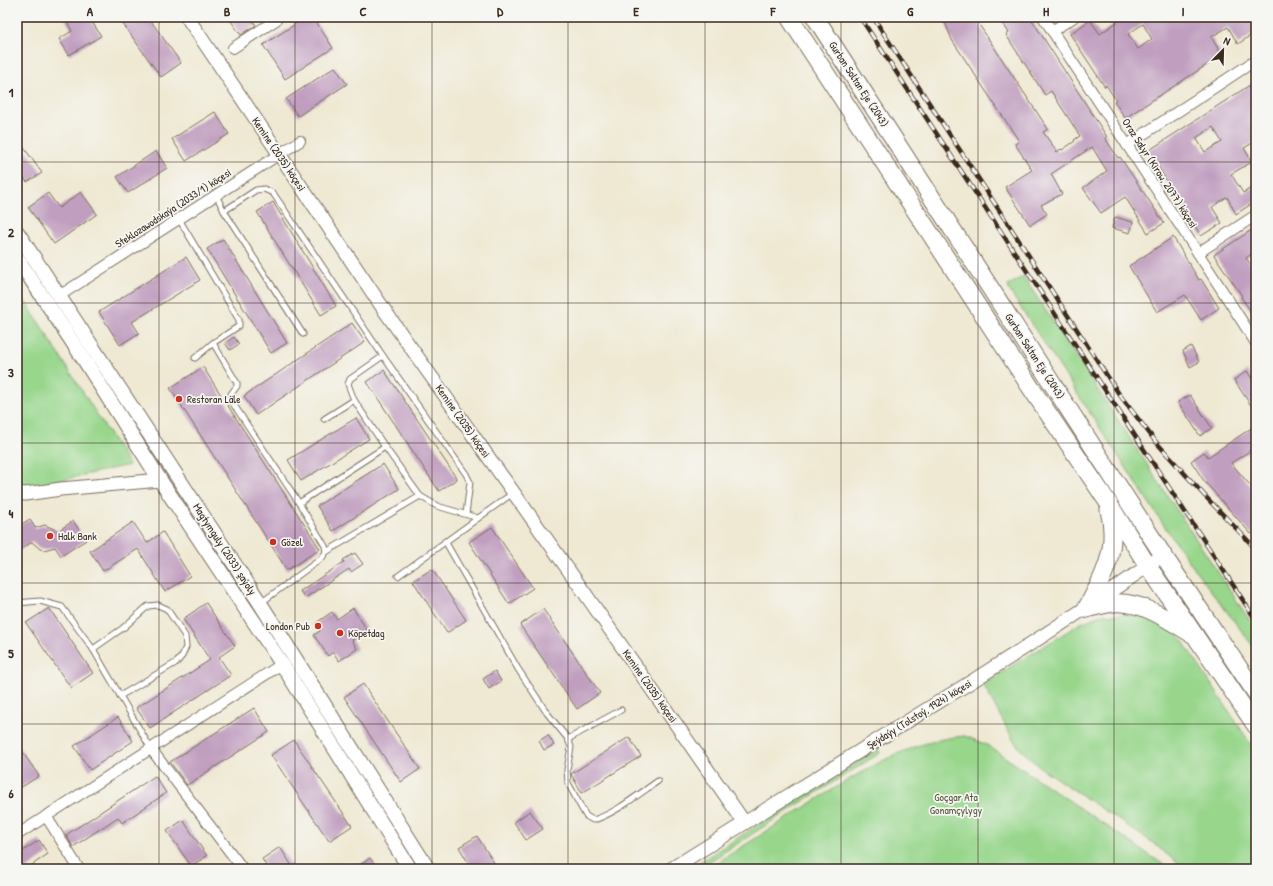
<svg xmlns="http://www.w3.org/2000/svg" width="1273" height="886" font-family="'Patrick Hand',sans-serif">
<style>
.green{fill:#97d68b;stroke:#698054}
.building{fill:#c09ebf;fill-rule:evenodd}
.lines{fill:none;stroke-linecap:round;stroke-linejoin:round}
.service-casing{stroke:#7a6d5d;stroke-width:7}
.minor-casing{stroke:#7a6d5d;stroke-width:12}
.tertiary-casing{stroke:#7a6d5d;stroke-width:15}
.secondary-casing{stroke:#7a6d5d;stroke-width:16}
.trunk-casing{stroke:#7a6d5d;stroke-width:19}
.service{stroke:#fff;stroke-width:5}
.minor{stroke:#fff;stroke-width:10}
.tertiary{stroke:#fff;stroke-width:13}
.secondary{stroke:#fff;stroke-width:14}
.trunk{stroke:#fff;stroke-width:17}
.rail-casing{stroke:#3b2a1e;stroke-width:4.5}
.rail{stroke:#f6f6f2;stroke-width:3;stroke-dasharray:9;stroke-linecap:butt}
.grid{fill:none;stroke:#3b2a1e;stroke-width:1;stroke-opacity:0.55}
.poi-dot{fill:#c8321e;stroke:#f6f6f2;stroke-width:1.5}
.labels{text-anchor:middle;stroke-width:3.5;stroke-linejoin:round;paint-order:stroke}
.street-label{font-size:11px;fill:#3b2a1e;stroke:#f6f6f2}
.poi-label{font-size:11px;fill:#3b2a1e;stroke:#f6f6f2;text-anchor:start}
.park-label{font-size:11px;fill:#525539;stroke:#f6f6f2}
.neatline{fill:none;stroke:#3b2a1e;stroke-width:1.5}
.grid-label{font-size:13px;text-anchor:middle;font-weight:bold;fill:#3b2a1e}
</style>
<rect width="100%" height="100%" fill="#f6f6f2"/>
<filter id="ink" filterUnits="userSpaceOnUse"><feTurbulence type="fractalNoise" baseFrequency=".025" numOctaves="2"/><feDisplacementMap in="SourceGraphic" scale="8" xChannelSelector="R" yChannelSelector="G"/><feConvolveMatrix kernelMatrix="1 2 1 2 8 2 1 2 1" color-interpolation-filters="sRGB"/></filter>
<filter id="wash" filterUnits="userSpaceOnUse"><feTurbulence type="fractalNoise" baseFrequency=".012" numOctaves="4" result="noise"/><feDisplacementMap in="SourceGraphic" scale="16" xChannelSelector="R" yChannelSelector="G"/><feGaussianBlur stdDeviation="0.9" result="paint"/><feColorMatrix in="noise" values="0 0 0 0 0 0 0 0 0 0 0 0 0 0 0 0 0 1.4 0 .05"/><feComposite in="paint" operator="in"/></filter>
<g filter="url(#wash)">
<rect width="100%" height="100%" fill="#efe9d3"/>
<!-- green -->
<g class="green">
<path d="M1023,276L1256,630V650L1196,571L1167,530L1009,290L1008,286Z"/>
<path d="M17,288L129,465L17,490Z"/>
<path d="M1106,613L1107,615L1127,614L1144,617L1178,634L1256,752V869H1185L1153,843L1044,770L1029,758L1021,750L1012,738L983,684L1081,623Z"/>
<path d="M965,736L987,745L1170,869H708C741,847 775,826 808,805C856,775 907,740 965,736Z"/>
<path d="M878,749L880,753L797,805L698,869H689L795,801Z"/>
</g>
<g id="blocks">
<!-- building -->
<g class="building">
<path d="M64,17H89L101,36L69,55L59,39L72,31Z"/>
<path d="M118,17H148L181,63L161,77Z"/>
<path d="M228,17H250L256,25L241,35Z"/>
<path d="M306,17H313L333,48L285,79L263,45Z"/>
<path d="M943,17H974L1048,129L1043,132L1057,152L1061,149L1062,150L1075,141L1074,140L1080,136L1051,91L1045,95L1006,35L1009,33L999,17H1030L1107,137L1105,138L1118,158L1120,157L1164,223L1148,233L1125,197L1101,213L1083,188L1107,171L1092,147L1051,174L1062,194L1041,205L1047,214L1030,225L1005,187L1032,170L1015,144L1019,141L952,40Z"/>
<path d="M1118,17H1256V32L1238,44L1228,27L1211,37L1222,55L1125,118L1114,101L1116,100L1106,85L1105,87L1070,34L1090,20L1100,34L1120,20ZM1143,24L1152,39L1138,49L1128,34Z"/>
<path d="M335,67L347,84L298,116L286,99Z"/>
<path d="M1256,81V141L1244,148L1252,162L1231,174L1243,193L1256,185V201L1236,214L1227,197L1212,207L1222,223L1201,236L1148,151ZM1213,127L1222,142L1205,152L1196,138Z"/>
<path d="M215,112L229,134L186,161L172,139Z"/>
<path d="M17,138L42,173L27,182L17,169Z"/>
<path d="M156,151L167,168L128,193L117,177Z"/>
<path d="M81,192L97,214L54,244L28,207L48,193L59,208Z"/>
<path d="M273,202L336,306L321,315L257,212Z"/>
<path d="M1115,217L1133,222L1130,233L1112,228Z"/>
<path d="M1256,227V251L1246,258L1256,272V319L1241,297L1242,296L1214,255Z"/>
<path d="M1173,237L1199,280L1201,279L1219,308L1201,320L1185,295L1157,312L1129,266Z"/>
<path d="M223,239L287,343L271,353L207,249Z"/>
<path d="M186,257L200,280L132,322L139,333L120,345L99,312Z"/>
<path d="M352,323L365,342L256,415L244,396Z"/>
<path d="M234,337L239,344L230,350L225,343Z"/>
<path d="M1191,346L1199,362L1190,367L1183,351Z"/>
<path d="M203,367L320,549L287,570L170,388Z"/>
<path d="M384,370L457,479L439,491L367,382Z"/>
<path d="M1247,371L1256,385V413L1234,380Z"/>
<path d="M1190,395L1212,428L1200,436L1178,402Z"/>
<path d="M356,418L369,439L301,481L288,460Z"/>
<path d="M1256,425V447L1231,463L1256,492V530L1251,534L1204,481L1191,461L1204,452L1208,457Z"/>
<path d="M383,464L399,489L333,531L317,506Z"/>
<path d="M30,519L35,528L45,525L58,531L73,521L86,540L61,556L55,547L44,550L40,549L32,542L17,552V527Z"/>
<path d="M133,522L147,543L163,532L190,576L165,592L138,549L103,571L90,551Z"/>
<path d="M492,527L533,588L509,604L469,542Z"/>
<path d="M355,553L363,564L351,572L349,569L305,598L300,591L344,562L343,560Z"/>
<path d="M432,569L466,620L447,633L413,581Z"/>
<path d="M206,603L235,646L219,657L231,675L150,728L136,708L210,660L183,619Z"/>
<path d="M49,608L93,673L71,688L26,623Z"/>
<path d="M353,608L367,630L352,640L357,649L339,661L333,652L328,656L314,635L320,631L316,623L332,612L337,619Z"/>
<path d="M543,609L600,693L577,709L520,625Z"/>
<path d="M495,671L501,681L489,689L483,679Z"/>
<path d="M363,684L420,769L401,782L344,697Z"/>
<path d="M254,708L269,732L187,785L170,762Z"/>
<path d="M118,717L133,741L90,770L74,746Z"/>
<path d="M548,735L554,745L544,750L539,741Z"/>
<path d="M629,737L641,756L582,793L572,776L571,774Z"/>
<path d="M294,740L352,826L329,841L271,755Z"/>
<path d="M17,744L39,776L17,790Z"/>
<path d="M155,776L166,793L122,823L118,817L73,847L66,835Z"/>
<path d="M530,811L543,829L526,840L514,822Z"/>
<path d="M183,820L207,856L191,866L167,831Z"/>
<path d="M477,836L498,869H472L459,847Z"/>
<path d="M39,840L48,854L26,869H17V855Z"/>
<path d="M280,847L294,869H268L262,859Z"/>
<path d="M370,858L378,869H354Z"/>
</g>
</g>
</g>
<g filter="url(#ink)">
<use href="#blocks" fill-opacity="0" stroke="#7a6d5d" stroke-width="1"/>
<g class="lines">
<defs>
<g id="service">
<path d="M216,195L224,211L303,334"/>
<path d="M224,211L256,190L264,189L273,193L383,356L466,474L470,482L466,514"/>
<path d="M179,219L239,320V326L213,343L195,358"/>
<path d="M213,343L237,383V386L231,394L232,402L299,503L325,546L326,552L322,558L262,602"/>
<path d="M383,356L350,379L348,384L354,400L385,447L420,496L437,506L478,518"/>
<path d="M324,419L354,400"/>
<path d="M299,503L385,447"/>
<path d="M445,541L518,669L547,713L568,739L571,747L567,770L568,783L582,809L586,816L593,820C613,815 639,794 658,781"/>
<path d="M326,552L420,496"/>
<path d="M398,576L513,493"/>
<path d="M17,603L40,601L62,607L93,649L151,749"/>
<path d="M93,649L123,628L148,606L158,605L167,609L185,636L186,647L182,656L177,662L120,696"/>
<path d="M568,739L621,710"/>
</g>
<g id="minor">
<path d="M1043,17L1198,253L1256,343"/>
<path d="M1052,31L1074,17"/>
<path d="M233,48L276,20"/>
<path d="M1127,145L1256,60"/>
<path d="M1198,253L1256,215"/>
<path d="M59,296L300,141"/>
<path d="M151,749L243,869"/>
<path d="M46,816L79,869"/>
<path d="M17,835L282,664"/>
</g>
<g id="tertiary">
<path d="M187,17L387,314L584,592L744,822"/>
<path d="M17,493L25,494L61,489L160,480"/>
<path d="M671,869C772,805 873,743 974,680C1038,639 1102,599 1163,555"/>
</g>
<g id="secondary">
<path d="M17,232L260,603L428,869"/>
<path d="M17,258L85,361L160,480L282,664L410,869"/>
</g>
<g id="trunk">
<path d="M789,17L1031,388L1107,501L1148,566L1256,726"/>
<path d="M815,17L1163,555L1256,693"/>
<path d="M1086,609C1095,607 1104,604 1113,603C1142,601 1167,619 1190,633"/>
<path d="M1086,609C1104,577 1119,548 1109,510"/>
</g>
</defs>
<!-- service casing -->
<use href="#service" class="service-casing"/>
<!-- minor casing -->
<use href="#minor" class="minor-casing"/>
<!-- tertiary casing -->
<use href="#tertiary" class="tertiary-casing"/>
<!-- secondary casing -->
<use href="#secondary" class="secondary-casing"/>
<!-- trunk casing -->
<use href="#trunk" class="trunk-casing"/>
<!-- service -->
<use href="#service" class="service"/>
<!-- minor -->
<use href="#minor" class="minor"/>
<!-- tertiary -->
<use href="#tertiary" class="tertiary"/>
<!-- secondary -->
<use href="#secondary" class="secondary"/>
<!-- trunk -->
<use href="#trunk" class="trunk"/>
<defs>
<g id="rail">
<path d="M860,17L1256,620"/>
<path d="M873,17L1119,394L1156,442L1204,495L1256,549"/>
</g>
</defs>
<!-- rail casing -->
<use href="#rail" class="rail-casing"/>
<!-- rail -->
<use href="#rail" class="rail"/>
</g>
</g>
<!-- grid -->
<path class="grid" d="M159,17V869M295,17V869M432,17V869M568,17V869M705,17V869M841,17V869M978,17V869M1114,17V869M17,162H1256M17,303H1256M17,443H1256M17,583H1256M17,724H1256"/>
<!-- markers -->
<g class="poi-dot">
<circle cx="179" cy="399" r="4"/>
<circle cx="50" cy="536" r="4"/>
<circle cx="273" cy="542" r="4"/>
<circle cx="318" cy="626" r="4"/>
<circle cx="340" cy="633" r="4"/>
</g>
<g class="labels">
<!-- street labels -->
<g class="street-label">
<text transform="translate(859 84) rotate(57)" y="4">Gurban Soltan Eje (2043)</text>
<text transform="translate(279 154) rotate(56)" y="4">Kemine (2035) köçesi</text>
<text transform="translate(1160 173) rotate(57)" y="4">Oraz Salyr (Kirow, 2077) köçesi</text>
<text transform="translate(173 208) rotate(-33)" y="4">Steklozawodskaýa (2033/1) köçesi</text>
<text transform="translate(1035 356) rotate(57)" y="4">Gurban Soltan Eje (2043)</text>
<text transform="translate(463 421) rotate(55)" y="4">Kemine (2035) köçesi</text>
<text transform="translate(225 549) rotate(57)" y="4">Magtymguly (2033) şaýoly</text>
<text transform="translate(650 686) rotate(55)" y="4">Kemine (2035) köçesi</text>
<text transform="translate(919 714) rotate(-32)" y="4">Şeýdaýy (Tolstoý, 1924) köçesi</text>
</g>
<!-- poi labels -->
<g class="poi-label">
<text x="187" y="403">Restoran Läle</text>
<text x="58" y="540">Halk Bank</text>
<text x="281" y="546">Gözel</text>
<text x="310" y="630" text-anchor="end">London Pub</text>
<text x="348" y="637">Köpetdag</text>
</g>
<!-- park labels -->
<g class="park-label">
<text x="956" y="801">Goçgar Ata<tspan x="956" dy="13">Gonamçylygy</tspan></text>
</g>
</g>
<!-- margin -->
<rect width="1273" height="886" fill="none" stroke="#f6f6f2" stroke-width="44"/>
<!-- north arrow -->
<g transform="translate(1223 50) rotate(23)" stroke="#f6f6f2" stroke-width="3" paint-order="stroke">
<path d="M0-3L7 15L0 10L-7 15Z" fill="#3b2a1e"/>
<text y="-6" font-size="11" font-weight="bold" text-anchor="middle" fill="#3b2a1e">N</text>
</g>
<rect x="22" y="22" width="1229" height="842" class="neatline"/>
<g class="grid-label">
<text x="90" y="16">A</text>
<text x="227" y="16">B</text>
<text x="363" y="16">C</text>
<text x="500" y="16">D</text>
<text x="636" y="16">E</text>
<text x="773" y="16">F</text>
<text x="910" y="16">G</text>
<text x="1046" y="16">H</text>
<text x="1183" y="16">I</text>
<text x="11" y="97">1</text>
<text x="11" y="237">2</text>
<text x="11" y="377">3</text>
<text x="11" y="518">4</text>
<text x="11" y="658">5</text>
<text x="11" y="798">6</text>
</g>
</svg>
